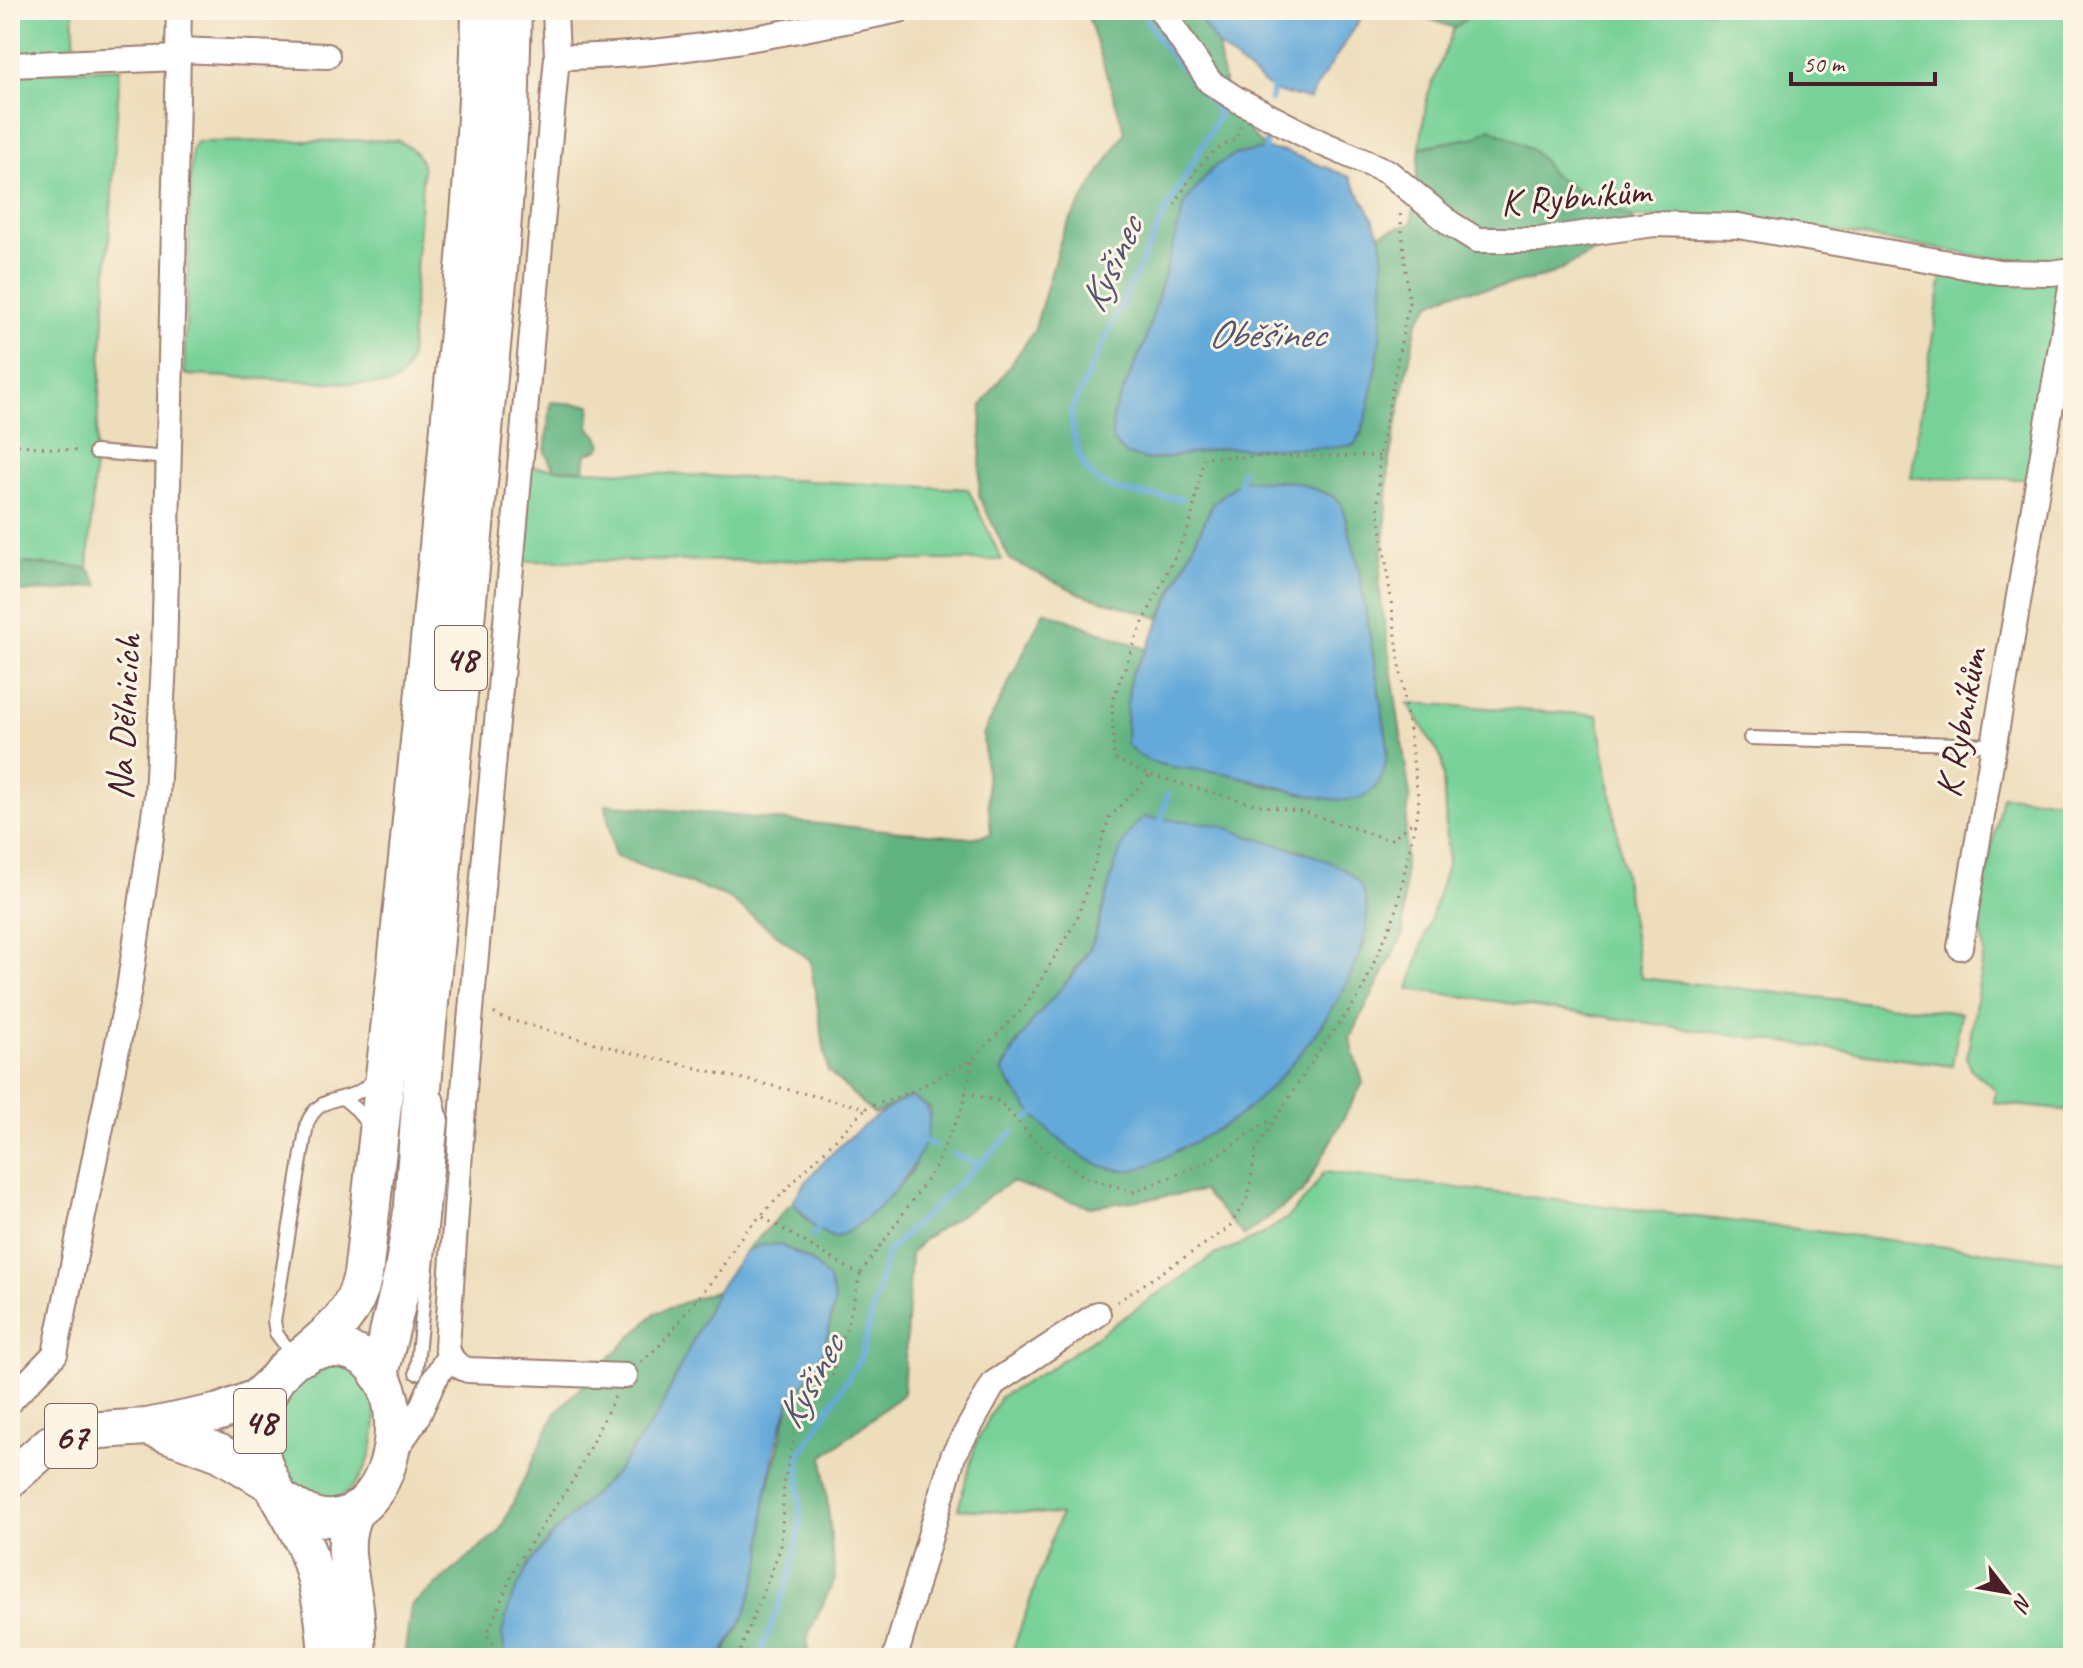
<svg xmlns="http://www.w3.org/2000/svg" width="2083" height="1668" font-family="Caveat,sans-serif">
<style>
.green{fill:#77d198;stroke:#607862;stroke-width:2}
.forest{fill:#61b380;stroke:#566956;stroke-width:2;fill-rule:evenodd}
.water{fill:#63a9d9;stroke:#566482;stroke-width:2}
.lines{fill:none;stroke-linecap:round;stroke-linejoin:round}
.stream{stroke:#63a9d9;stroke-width:6}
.service-casing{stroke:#9c7e73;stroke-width:16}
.minor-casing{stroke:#9c7e73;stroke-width:28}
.primary-casing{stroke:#9c7e73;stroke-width:40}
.trunk-casing{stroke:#9c7e73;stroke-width:42}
.path{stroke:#9c7e73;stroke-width:3;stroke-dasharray:2 6;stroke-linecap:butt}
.service{stroke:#fff;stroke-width:12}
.minor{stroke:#fff;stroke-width:24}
.primary{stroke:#fff;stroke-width:36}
.trunk{stroke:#fff;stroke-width:38}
.labels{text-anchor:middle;stroke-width:6;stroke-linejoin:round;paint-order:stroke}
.shield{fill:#fcf5e5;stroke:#7f5f63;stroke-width:2}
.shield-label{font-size:36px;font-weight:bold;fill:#4a1f2b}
.street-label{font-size:38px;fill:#4a1f2b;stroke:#fcf5e5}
.water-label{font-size:40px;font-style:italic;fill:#545671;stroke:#fcf5e5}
</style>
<rect width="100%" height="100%" fill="#fcf5e5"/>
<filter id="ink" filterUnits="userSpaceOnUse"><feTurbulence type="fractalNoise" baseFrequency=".0125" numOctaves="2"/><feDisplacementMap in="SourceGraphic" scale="16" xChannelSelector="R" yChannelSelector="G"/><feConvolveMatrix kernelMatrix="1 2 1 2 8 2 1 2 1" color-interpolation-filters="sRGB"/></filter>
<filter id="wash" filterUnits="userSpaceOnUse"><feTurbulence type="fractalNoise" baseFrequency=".006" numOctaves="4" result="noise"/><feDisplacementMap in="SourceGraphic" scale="32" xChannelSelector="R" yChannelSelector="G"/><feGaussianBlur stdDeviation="1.8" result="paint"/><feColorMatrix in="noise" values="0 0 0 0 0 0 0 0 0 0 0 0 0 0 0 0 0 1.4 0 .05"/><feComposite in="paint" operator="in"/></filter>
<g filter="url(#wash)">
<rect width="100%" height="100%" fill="#edb"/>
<!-- green -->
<g class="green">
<path d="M10,10H73L75,53L10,57Z"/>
<path d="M1478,10H2073V257L2041,262L1985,257L1789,224L1631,217L1590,200L1551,173L1540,157L1476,137L1420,147L1427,97L1454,28Z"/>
<path d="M120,68L88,568L10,562V73Z"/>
<path d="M396,140C411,147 419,152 423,168L410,357C406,372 402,379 388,385L187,375L184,372L192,149L196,142Z"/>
<path d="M1943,269L2047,279L2057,285L2061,298L2031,479L1911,478Z"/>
<path d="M529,467L968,489L1002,560L519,561Z"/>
<path d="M1408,703L1598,715L1641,978L1961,1013L1952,1066L1409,989L1448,862L1442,759Z"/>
<path d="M2002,796L2073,801V1111L1994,1103L1996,1090L1971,1069L1967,1058L1984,953L1979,910Z"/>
<path d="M1324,1172L2073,1262V1658H1010L1060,1515L958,1509L976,1443L1000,1397L1049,1369L1215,1255L1256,1238L1286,1219L1309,1195Z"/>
<path d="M317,1365C326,1366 339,1365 348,1368C407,1390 363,1545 296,1487C268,1463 273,1405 297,1380C302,1374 311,1370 317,1365Z"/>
</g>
<!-- forest -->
<g class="forest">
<path d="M1086,10H1194L1218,46L1228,106L1265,149L1234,155L1186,201L1144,345L1113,414L1151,460L1223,448H1329L1361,436C1378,371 1389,301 1379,234L1412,223L1420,147L1476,137L1490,128L1526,146L1540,157L1551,173L1590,200L1631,217L1639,239L1594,252L1548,276L1504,286L1451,293L1430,304L1417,323L1389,461L1386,523L1379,586L1410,796L1406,822L1403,935L1350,1038L1363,1083L1303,1192L1244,1236L1203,1191L1090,1207L1011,1182L924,1239L911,1253L903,1394L823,1457L835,1579L808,1635L807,1658H722L745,1615L765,1501L790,1400L805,1382L824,1350L811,1261C782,1245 776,1239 745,1252L793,1202L807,1221L876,1210L911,1173L927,1131L931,1109C907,1091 898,1104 874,1114L828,1071L810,960L727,897L614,856L606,804L970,838L991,834L983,735L1044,611L1147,649L1131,674L1127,704L1126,743L1199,769L1232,774L1263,785L1333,798L1354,799L1388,755L1387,740L1357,559L1341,504L1332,496L1297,482L1242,480L1213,503L1160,618L1081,594L1010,560L979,496L982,405L1034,331L1063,232L1125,132ZM1220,826L1256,839L1307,852L1344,871L1365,943L1348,980L1322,1026L1275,1081L1232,1121L1169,1155L1133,1170L1015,1092L1003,1071L1001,1074L1016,1044L1062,989L1091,946L1125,840Z"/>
<path d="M1404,10H1478L1454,28Z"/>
<path d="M551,402L591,405L589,427L598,436L602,445L599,449L586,454L584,470L554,469L545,452Z"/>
<path d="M10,562L88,568L99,585L57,591L10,592Z"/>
<path d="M717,1290L658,1414L617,1471L555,1532L529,1564L502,1634L506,1658H404L411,1606L499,1532L556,1412L655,1313Z"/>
</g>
<!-- water -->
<g class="water">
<path d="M1194,10H1366L1309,99L1276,92L1265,84L1218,46Z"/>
<path d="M1265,149L1287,152L1350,177C1359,195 1372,213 1379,232C1391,267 1377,417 1354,445L1329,448H1223L1151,460L1127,455L1112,440L1113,414L1144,345L1186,201L1214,167L1234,155Z"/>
<path d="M1242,480L1297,482L1332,496L1341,504L1357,559L1387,740C1388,764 1384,792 1355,799C1326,805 1260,780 1229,774C1202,768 1171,771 1145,759C1138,755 1132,749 1126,744L1127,704L1131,674L1147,649L1213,503Z"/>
<path d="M1145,817C1169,820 1194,821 1218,825C1231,828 1244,836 1258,839C1284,847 1347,860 1361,886C1394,952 1282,1088 1230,1122C1213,1133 1194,1142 1176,1151C1164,1158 1145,1169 1132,1170C1080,1174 1026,1112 1003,1071C1014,1048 1026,1028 1043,1009C1060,989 1080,970 1091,946C1108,910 1111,839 1145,817Z"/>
<path d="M912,1097L927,1107C942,1150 871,1226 834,1238L816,1229L793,1202C808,1169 878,1107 912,1097Z"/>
<path d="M764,1244L781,1245L811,1261L828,1278L835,1300L824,1350L805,1382L790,1400L776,1443L765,1501L762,1561L745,1615L720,1658H506L502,1634L510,1603L529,1564L555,1532L617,1471L658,1414L717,1290L745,1252Z"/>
</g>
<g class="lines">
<!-- stream -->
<g class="stream">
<path d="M1141,10L1162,44L1220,114L1165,213L1071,411C1077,495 1111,491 1181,499"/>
<path d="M1271,100L1273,82"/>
<path d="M1264,157L1267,133"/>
<path d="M1239,487L1242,471"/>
<path d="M1160,826L1167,795"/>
<path d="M1029,1119L1038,1110"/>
<path d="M919,1144L923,1141L934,1145"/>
<path d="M953,1154L977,1164"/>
<path d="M813,1235L821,1225"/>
<path d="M759,1658L790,1576L800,1528L799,1456L861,1357L888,1251L1013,1132"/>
</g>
</g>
</g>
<g filter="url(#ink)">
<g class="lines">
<defs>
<g id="service">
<path d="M95,452L169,458"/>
<path d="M1750,738L1992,745"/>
<path d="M344,1099L358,1111L371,1130"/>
<path d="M294,1357L276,1333L274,1321L307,1124C321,1088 353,1108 374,1078"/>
<path d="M416,1373L442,1121L437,1098"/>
</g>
<g id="minor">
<path d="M555,10L557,57L465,1077L447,1346C449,1359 456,1366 468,1370L625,1376"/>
<path d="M1161,10L1210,82L1238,100L1319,142L1388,172L1451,224L1477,240H1539L1654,224L1739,226L1999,272L2051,273L2073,270"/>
<path d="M179,50L327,56"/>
<path d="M557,57C673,57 786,33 899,10"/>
<path d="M10,65L179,58"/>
<path d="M1960,947L2073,275"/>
<path d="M10,1401L55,1354L129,989L157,795L164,661L179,10"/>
<path d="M393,1453L416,1420L434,1380L449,1356"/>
<path d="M895,1658L953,1456L994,1383L1098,1314"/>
</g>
<g id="primary">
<path d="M148,1427L220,1453L271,1484"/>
<path d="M10,1479L50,1444L70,1436L101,1430L147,1427L220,1412L256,1398L274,1381"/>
<path d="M280,1498C292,1505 304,1514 318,1517C404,1534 425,1350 334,1349C320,1348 306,1352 294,1360C279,1372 270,1387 264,1405C245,1465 287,1499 307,1551C320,1586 325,1621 327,1658"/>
<path d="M356,1509C338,1542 351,1574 355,1608C357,1624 357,1641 358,1658"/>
</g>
<g id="trunk">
<path d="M304,1355C334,1330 354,1315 363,1275C394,1000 423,725 448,449C461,303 479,157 481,10"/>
<path d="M379,1374L404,1272L414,1205L425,1045L498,271L509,123L512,10"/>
</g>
</defs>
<!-- service casing -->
<use href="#service" class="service-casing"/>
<!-- minor casing -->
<use href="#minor" class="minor-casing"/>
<!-- primary casing -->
<use href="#primary" class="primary-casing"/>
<!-- trunk casing -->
<use href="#trunk" class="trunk-casing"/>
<!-- path -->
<g class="path">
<path d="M10,151L16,106"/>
<path d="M1175,205C1193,173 1201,155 1236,139L1241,123"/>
<path d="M10,337L16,338"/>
<path d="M10,444L79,451"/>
<path d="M1379,456L1204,457L1190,525L1137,635L1112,702L1114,759L1150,775L1254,804L1304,812L1390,840L1415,820"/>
<path d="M494,1013L499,1017L624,1051L866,1108L910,1092L972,1060L1026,1005L1077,919L1109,818L1150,775"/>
<path d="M965,1093L999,1101L1037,1143L1085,1177L1134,1192L1207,1162L1273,1118"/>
<path d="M861,1273L933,1171L963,1106L972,1060"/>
<path d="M1117,1302L1229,1228L1248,1197L1256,1149L1321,1048L1360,995L1396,912L1419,804L1378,505L1379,456L1409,302L1400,212"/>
<path d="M641,1362L661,1344L719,1272L743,1234L866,1108"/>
<path d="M501,1658L487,1634L517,1563L574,1479L615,1396"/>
<path d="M737,1658L781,1547L784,1483L798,1418L832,1376L851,1312L860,1275L761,1216"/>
</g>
<!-- service -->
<use href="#service" class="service"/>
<!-- minor -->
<use href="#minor" class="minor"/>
<!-- primary -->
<use href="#primary" class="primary"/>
<!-- trunk -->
<use href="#trunk" class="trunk"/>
</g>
</g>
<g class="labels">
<!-- shield labels -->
<g class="shield">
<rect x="435" y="626" width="52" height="64" rx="6"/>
<rect x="234" y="1389" width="52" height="64" rx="6"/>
<rect x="45" y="1404" width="52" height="64" rx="6"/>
</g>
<g class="shield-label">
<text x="461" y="671">48</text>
<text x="260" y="1434">48</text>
<text x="71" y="1449">67</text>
</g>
<!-- street labels -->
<g class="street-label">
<text transform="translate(1575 196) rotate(-5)" y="13">K Rybníkům</text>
<text transform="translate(123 717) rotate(-87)" y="13">Na Dělnicích</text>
<text transform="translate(1960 723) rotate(-80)" y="13">K Rybníkům</text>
</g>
<!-- water labels -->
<g class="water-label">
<text transform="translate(1110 264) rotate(-65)" y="14">Kyšinec</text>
<text x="1266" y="347">Oběšinec</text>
<text transform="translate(809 1381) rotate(-61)" y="14">Kyšinec</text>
</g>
</g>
<!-- margin -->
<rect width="2083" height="1668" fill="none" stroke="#fcf5e5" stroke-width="40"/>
<!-- north arrow -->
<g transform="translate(2007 1592) rotate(121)" stroke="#fcf5e5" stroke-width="6" paint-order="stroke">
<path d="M0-6L14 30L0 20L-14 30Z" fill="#4a1f2b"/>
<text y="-12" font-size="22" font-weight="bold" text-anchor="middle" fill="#4a1f2b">N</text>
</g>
<!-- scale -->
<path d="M1791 72v12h144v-12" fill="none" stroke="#4a1f2b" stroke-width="4"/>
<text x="1803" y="72" font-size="24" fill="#4a1f2b" stroke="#fcf5e5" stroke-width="6" paint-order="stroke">50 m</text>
</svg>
